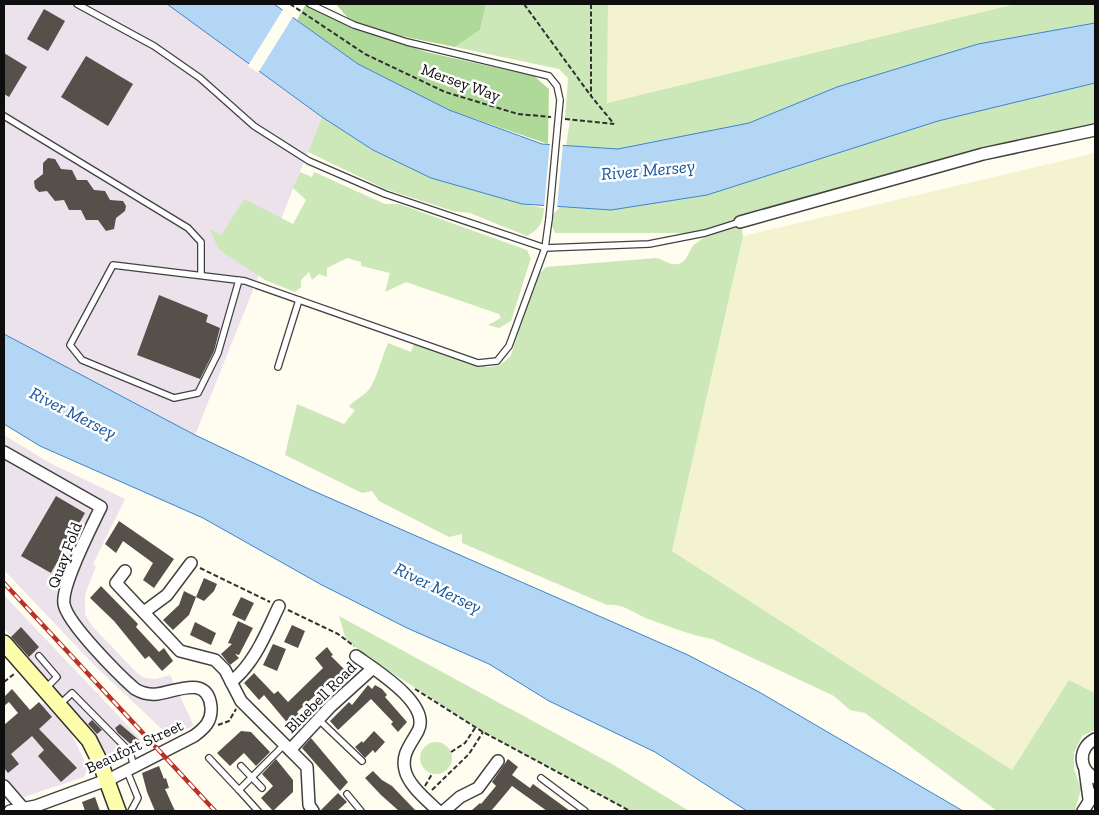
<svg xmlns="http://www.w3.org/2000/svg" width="1099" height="815" font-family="'Zilla Slab',serif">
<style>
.industrial{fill:#ece2ec}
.farmland{fill:#f3f4cf}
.green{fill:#cce8b9}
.forest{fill:#afd998}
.water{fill:#b4d6f5;stroke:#3d83cb}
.pier{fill:#fffdef}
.building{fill:#56504a}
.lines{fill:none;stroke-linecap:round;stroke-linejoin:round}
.lane-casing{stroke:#414141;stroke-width:8}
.street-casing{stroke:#414141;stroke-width:14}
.secondary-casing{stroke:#303030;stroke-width:18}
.path{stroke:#303030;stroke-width:2;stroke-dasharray:5 2.5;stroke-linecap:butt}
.lane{stroke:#fff;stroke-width:5.5}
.street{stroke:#fff;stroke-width:11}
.secondary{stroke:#fdfdab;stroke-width:15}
.rail-casing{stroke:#bb3128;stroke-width:4.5}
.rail{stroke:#fff;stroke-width:2.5;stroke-dasharray:8;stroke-linecap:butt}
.lane-bridge-casing{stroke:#414141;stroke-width:8;stroke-linecap:butt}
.lane-bridge{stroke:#fff;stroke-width:5.5}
.labels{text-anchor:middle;stroke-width:5;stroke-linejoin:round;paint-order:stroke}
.street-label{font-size:16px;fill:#0e0e0e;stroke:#fff}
.water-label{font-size:18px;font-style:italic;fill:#19569d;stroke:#fff}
</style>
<rect width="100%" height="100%" fill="#fffdef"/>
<!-- industrial -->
<g class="industrial">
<path d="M4,4H167L322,117L281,219L244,200L221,235L211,230L218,249L259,275L195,435L4,334Z"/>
<path d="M4,435L48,462L125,499L93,564L96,566L85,595V614L92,626L138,674L145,678L156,679L170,675L194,726L169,736L95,666L4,570Z"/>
<path d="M4,595L38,631L149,748L112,763L99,741L4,628Z"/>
<path d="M44,703L71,733L88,768L84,777L24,797L4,779V723L12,729Z"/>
</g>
<!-- farmland -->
<g class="farmland">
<path d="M608,4H1015L607,103Z"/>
<path d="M1095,153V693L1069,680L1012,770L672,551L743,236Z"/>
</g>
<!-- green -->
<g class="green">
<path d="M486,4H608L607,103L1015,4H1095V23L978,44L837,87L749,123L618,149L566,146L570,120L565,119L568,78L559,69L455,47L480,30Z"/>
<path d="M1095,83V130L705,233H555L549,219L560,207L611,210L707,195L938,121Z"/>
<path d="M322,117L373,150L431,178L522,204L544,208C543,222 540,229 527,236L470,213L453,211L385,189L308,152Z"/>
<path d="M300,172L312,177L314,172L385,204H399L527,250L531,259L529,264L511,321L499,328L488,325L501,318L499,314L406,282L385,292L390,273L361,266V262L347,258L327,268V277L319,274L312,280L309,272L301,280V287L295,292L265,280L218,249L210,229L221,235L244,199L293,224L306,200L293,188Z"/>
<path d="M741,223L743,236L672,551L1012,770L1069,680L1095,693V730L1082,736L1074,753V769L1081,789L1075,811H997L865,713L850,710L834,696L712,639C690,635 668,626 648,619C633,613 623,603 607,605L462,543V534L449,537L379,501L372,491L362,493L285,455L297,404L344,424L355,410L349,407C354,399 364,397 370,388C378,375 382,357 388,343L411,352L414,344L486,367C497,367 504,364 511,355L537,276L546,267L656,258C664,259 669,266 678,264C688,262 688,250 695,244C706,234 727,229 741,223Z"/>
<path d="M339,616L612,764L689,811H630L483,732L377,663L346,640Z"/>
<circle cx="436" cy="758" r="16"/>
</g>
<!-- forest -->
<path class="forest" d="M306,4L353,24L336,4H486L480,30L455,47L357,27L426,52L534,76L549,89L548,144L449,110L358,64L297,20Z"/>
<!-- water -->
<g class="water">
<path d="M167,4H274L358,64L449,110L542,144L618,149L749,123L837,87L978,44L1095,23V83L938,121L707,195L611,210L522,204L431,178L373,150L322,117Z"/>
<path d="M4,334L195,435L309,489L688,655L759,692L963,811H747L655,752L549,701L489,664L407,628L320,584L203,518L40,446L4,424Z"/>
</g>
<!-- pier -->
<g class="pier">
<path d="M284,8L294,15L258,73L248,66Z"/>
<path d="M550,142L563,143L557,209L544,208Z"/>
</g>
<!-- building -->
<g class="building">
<path d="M44,9L65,21L48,51L27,39Z"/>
<path d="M4,53L27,67L9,97L4,94Z"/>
<path d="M86,56L133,84L108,126L61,97Z"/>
<path d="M48,158L55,159L61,169L72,170L77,180H87L94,190L105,191L110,200L123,201L126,206L125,211L116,218L114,229L106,231L98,220H86L81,210H69L64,200L55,201L47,191L39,192L35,188L34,181L43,174V163Z"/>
<path d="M159,295L208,315L206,322L220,328L214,351L200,379L137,355Z"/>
<path d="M56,496L85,513L51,573L21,556Z"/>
<path d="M119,521L174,559L154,588L143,580L153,563L123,541L116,553L105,544Z"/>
<path d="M204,578L217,584L214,591L204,601L196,597Z"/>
<path d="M101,586L138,624L136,627L159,652L164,648L173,661L162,671L149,656L145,659L114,621L90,598Z"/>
<path d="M184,591L196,597L189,615L173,630L163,620L179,605Z"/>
<path d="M241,597L254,603L245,621L232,615Z"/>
<path d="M238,621L253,628L239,655L235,654L239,658L230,665L221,654L232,644L228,643Z"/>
<path d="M195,622L216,633L211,645L190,635Z"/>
<path d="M292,625L305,631L298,648L284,642Z"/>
<path d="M21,627L39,647L29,657L11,637Z"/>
<path d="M273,644L286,649L277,671L263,665Z"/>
<path d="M327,647L333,655L331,656L349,674L340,685L333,679L297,712L306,722L295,732L264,695L259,700L244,683L254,673L274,694L278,691L288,702L323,668L315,658Z"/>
<path d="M368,685L372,689L375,685L382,689L387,695L385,697L407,722L398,732L391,724L393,722L371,699L338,730L330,721L349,702L352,705Z"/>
<path d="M12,689L30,710L39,702L52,717L39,729L77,768L61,782L38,756L44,750L32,736L11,754L19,764L8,773L4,768V725L18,713L9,702L4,706V697Z"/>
<path d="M92,720L102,730L97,734L88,724Z"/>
<path d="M120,724L140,741L134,747L118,733L115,728Z"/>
<path d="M241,731L251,732L270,752L256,766L244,753L230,766L217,753Z"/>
<path d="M374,731L385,742L375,753L373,750L365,758L355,747L362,741L363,743Z"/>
<path d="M311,738L348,782L340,791L302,748Z"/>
<path d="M276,759L293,780V792L273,811L261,798L273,786L262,774Z"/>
<path d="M508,759L518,767L512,775L530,788L533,784L570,811H547L512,786L491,811H471L480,803L481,804L496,786L492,782Z"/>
<path d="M159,766L164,779L166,778L169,788L165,789L175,811H155L147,792L142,773Z"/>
<path d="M373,771L382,780L392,786L416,811H399L381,795L365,778Z"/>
<path d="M338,793L347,802L337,811H320Z"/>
<path d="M95,797L100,811H85L82,802Z"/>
</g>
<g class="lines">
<defs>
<g id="lane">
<path d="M77,4L154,46L200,78L254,126L309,161L385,194L545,248L649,244L705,233L740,222"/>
<path d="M310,4L354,25L407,42L549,76L557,86L560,100"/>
<path d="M4,116L188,228L201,242V275"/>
<path d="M239,280L218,353L198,393L174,398L82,360L70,345L113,265L245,281L478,363L497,361L509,346L545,248L549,219"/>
<path d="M278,367L299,300"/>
<path d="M39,656L57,677L45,689"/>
<path d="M59,705L72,693L130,752L134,767"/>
<path d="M319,720L362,761"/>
<path d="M209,758L239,790L285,744"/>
<path d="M241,766L262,788"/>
<path d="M127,771L138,798L131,811"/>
<path d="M541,778L585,811"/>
<path d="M239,790L258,811"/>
<path d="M347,794L361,811"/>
</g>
<g id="street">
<path d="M740,222L983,154L1095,130"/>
<path d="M4,452L101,507C92,526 61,585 64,604C67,623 119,675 135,689C142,693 149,695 157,694C175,692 208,674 211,707C212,721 205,728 194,736L112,778L36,806L10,811"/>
<path d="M125,571L116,583L180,651L215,660L225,670L241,701L307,767L309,805L313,811"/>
<path d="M144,612L167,595L191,563"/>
<path d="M356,656C374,669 432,704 418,731C411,744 401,754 405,770C408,785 427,800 438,811"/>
<path d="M231,682C255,663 266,633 279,606"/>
<path d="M1095,739C1078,748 1078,769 1095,778"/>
<path d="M290,750L330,707L373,668"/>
<path d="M1085,770L1089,799"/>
<path d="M4,786L23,808"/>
<path d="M444,811L460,797L478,788L498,761"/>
<path d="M1083,811L1094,794"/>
</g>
<path id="secondary" d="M4,643L89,740L100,762L118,811"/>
</defs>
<!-- lane casing -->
<use href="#lane" class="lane-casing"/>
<!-- street casing -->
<use href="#street" class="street-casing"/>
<!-- secondary casing -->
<use href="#secondary" class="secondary-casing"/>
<!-- path -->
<g class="path">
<path d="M290,4L365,54L445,92L518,114L551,117"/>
<path d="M524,4L591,96"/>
<path d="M591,4V96L614,124"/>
<path d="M565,119L614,124"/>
<path d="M200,568L270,602"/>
<path d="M288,610L338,634L354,646"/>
<path d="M4,682L14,674"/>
<path d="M415,689L483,732L630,811"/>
<path d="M218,725L229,721L236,709"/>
<path d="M451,752L465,743L475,728"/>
<path d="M425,786L432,774"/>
<path d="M432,790L469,754L483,732"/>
</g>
<!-- lane -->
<use href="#lane" class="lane"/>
<!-- street -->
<use href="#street" class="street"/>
<!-- secondary -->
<use href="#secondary" class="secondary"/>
<defs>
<path id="rail" d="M4,583L215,811"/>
</defs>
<!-- rail casing -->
<use href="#rail" class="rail-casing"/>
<!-- rail -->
<use href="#rail" class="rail"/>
<defs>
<path id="lane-bridge" d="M549,219L560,100"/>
</defs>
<!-- lane-bridge casing -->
<use href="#lane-bridge" class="lane-bridge-casing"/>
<!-- lane-bridge -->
<use href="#lane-bridge" class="lane-bridge"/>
</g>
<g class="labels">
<!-- street labels -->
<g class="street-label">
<text transform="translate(461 82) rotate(20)" y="6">Mersey Way</text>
<text transform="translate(64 555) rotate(-69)" y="6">Quay Fold</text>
<text transform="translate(320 697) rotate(-45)" y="6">Bluebell Road</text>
<text transform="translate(134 746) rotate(-25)" y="6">Beaufort Street</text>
</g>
<!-- water labels -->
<g class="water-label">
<text transform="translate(648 170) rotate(-5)" y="6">River Mersey</text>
<text transform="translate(73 413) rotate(27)" y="6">River Mersey</text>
<text transform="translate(438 588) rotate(26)" y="6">River Mersey</text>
</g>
</g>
<!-- border -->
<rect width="1099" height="815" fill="none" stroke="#0e0e0e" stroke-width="10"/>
</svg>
